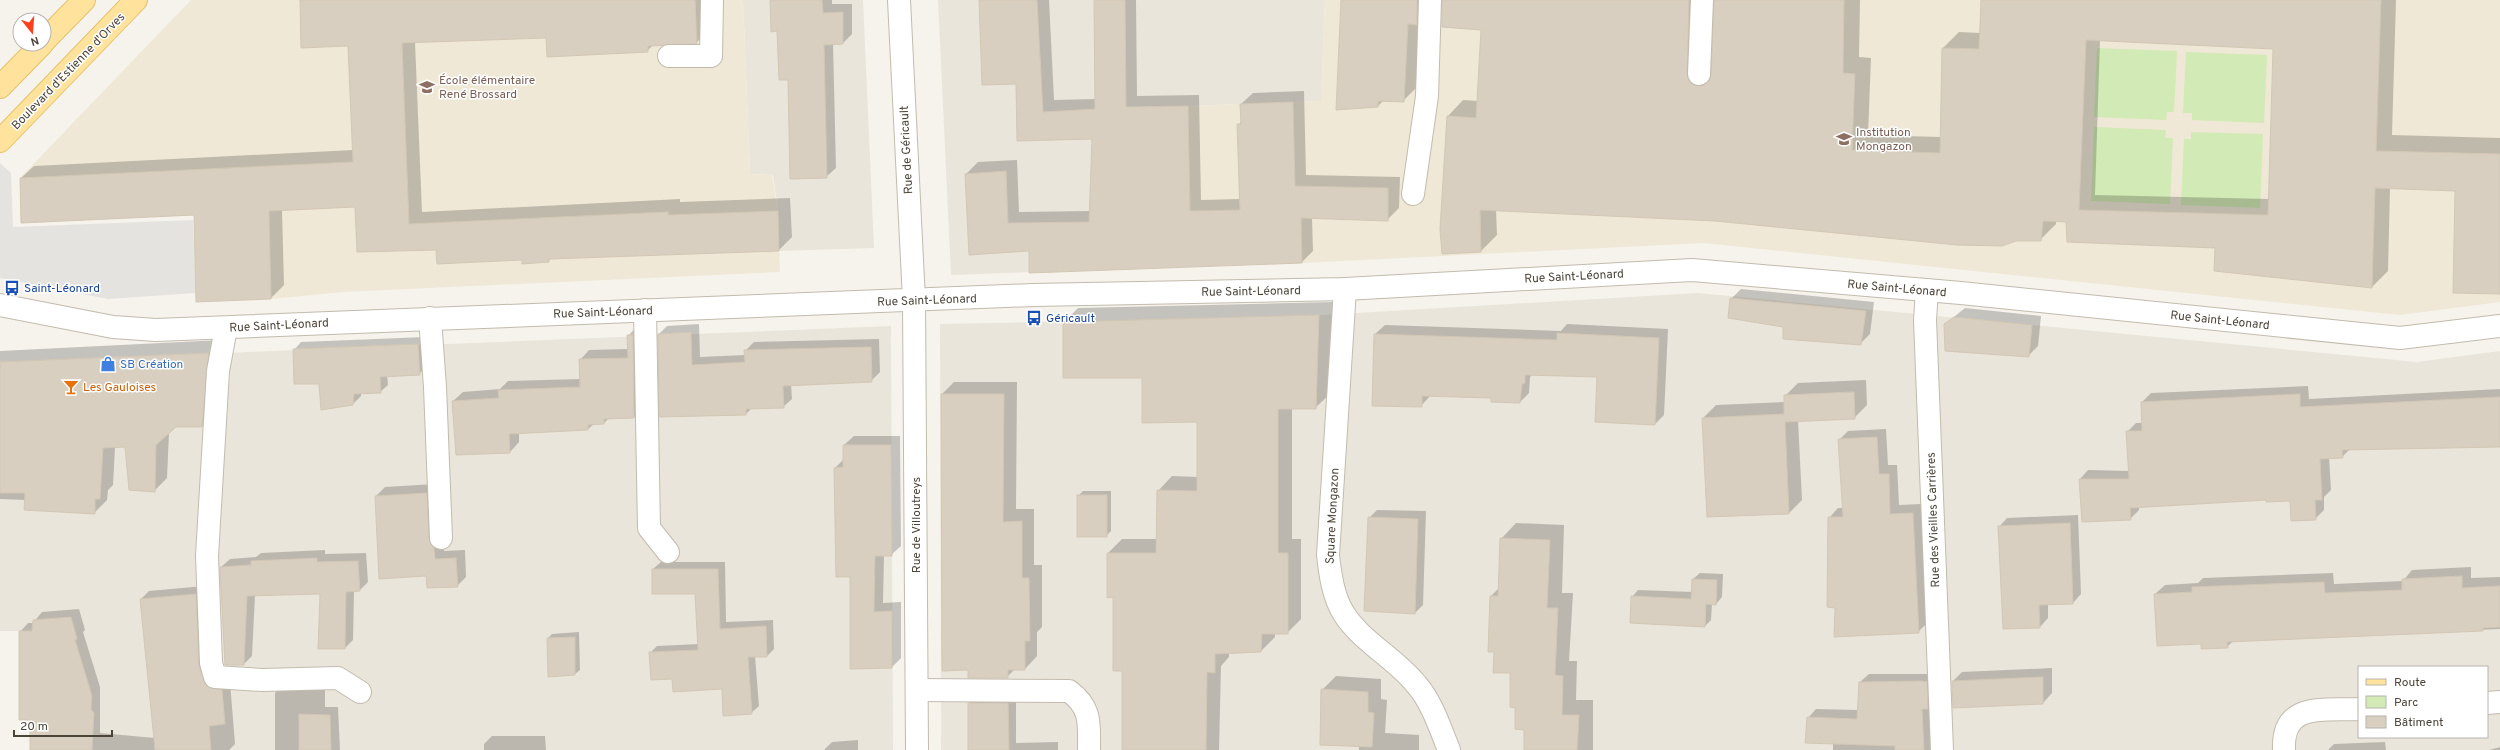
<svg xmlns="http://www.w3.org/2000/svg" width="2500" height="750" font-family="Overpass,sans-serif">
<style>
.residential{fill:#eae5da;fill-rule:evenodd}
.education{fill:#efe8d6}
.green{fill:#d2eab5}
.parking{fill:#e5e3e0}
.shadow{fill:#0003;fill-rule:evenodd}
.building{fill:#d8cfc1;stroke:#d3c7b4;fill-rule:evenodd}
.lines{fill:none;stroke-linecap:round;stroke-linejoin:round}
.minor-casing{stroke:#c2bbae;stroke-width:24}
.major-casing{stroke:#e6c16a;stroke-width:24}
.minor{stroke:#fff;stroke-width:22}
.major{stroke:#ffe39c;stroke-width:22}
.labels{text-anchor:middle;stroke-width:3;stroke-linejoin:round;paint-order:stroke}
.street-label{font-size:12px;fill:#4b4439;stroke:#fff}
.education-label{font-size:12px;fill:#785e54;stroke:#fff;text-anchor:start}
.transit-label{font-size:12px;fill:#164399;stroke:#fff;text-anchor:start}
.shop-label{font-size:12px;fill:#366cbe;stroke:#fff;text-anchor:start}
.food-label{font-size:12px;fill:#c56008;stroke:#fff;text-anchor:start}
</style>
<rect width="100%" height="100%" fill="#f6f3ec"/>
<!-- residential -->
<g class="residential">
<path d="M743,0H863L874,248L779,251L778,211L773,175L750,174Z"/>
<path d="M938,0H1325L1321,101L1188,106L1192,266L951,275Z"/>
<path d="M1698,293L2417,362L2500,351V750H941L940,324L1289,317ZM2359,667H2487V737H2359Z"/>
<path d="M891,326L893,750H47L49,631H0V362Z"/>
</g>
<!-- education -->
<g class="education">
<path d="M191,0H743L750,174L772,175L778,211L780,272L343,292L271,299L269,229L260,212L21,223L20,178Z"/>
<path d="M1325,0H2500V302L2400,315L1703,243L1302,263L1192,266L1188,106L1321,101Z"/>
</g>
<!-- green -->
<g class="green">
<path d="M2097,48L2177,51L2174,112H2167L2166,120L2094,117Z"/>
<path d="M2186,52L2267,55L2264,123L2192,120V113H2183Z"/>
<path d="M2094,127L2166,130L2165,138H2173L2170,204L2091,201Z"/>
<path d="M2191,132L2263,134L2260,208L2181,205L2184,139H2191Z"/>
</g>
<!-- parking -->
<path class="parking" d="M0,163L11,173L13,227L193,220L196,293L108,299L0,278Z"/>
<!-- shadow -->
<g class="shadow">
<path d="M301,0H708L709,30L696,43L654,44L647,51L547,37L415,42L422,212L680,199V202L790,198L792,237L779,250L552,258L548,261L437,249L356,206L282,210L284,285L271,298L195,214L21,178L34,166L353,150L349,45Z"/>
<path d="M771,0H832V4H852V34L843,43L833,44L836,168L826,177L789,79Z"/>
<path d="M980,0H1049L1054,100L1096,99L1095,0H1136L1137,96L1199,95L1201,200L1240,199L1238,125L1242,121L1241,104L1253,93L1304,91L1306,175L1400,177L1399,208L1387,220L1312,218L1313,251L1302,262L1030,250L966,174L978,162L1017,160L1019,212L1090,211L1093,138L1018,140L1017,83Z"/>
<path d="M1342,0H1433L1419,85L1403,101L1384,100L1377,107Z"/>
<path d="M1442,0H1704L1708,69L1713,70L1715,0H1860L1859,57L1871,58L1868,135L1941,137L1943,48L1959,32L1980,33L1982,0H2396L2392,135L2500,138V293L2456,190L2390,188L2388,271L2372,287L2217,247L2067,221L2056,220V224L2040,240L1715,220L1496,210L1497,235L1481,251L1448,116L1463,100L1478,101L1482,29ZM2100,40L2274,48L2269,199L2095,195Z"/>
<path d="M1741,289L1874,302L1870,334L1860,344L1784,327L1731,299Z"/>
<path d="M1333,302L1330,394L1315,408H1292V539H1301V619L1287,633H1275V637L1261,651L1229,652V657L1221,666L1219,750H1123V670L1108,553L1122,539H1157L1158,491L1172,476L1198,477V421L1143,377L1064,322L1078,308Z"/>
<path d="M1965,308L2041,316L2038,346L2029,355L1945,324Z"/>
<path d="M699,324L700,357L745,355V351L754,342L879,339L880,372L871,381L791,384L792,399L783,407L752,408L746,414L660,416L659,334L667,326Z"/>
<path d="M1567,324L1668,329L1664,415L1655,424L1598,376L1533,374L1530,377L1529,393L1520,402L1492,397L1431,395L1421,406L1375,334L1385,325L1561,331Z"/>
<path d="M637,326L643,407L634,417L609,418L604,423L594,424L588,429L519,432V442L510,452L457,454L453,401L463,392L500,389L508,381L581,379L580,360L589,350L628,349V336Z"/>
<path d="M425,337L427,366L419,374L387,375L388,385L380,392L361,393V396L353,404L294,350L301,342Z"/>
<path d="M221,340L215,413L202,426H176L169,433L167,478L154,491L126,446L115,447L113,485L108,490L107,500L94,513L26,500L0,499V351Z"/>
<path d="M1866,380L1867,405L1854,418L1798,420L1802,500L1789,513L1708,516L1703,418L1716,405L1785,402V396L1798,383Z"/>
<path d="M954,382H1017L1016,509H1034V565H1042V627L1037,632V656L1025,669H1015L1007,677L942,394Z"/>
<path d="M2308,386L2309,399L2500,389V446L2350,449L2342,457H2329L2331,490L2324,497V510L2315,519L2291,500L2267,499L2139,507V510L2130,519L2083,521L2080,479L2088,470L2129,471L2127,432L2136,423H2143L2142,402L2151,393Z"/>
<path d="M1886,429L1888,465H1897L1899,505L1921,504L1927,623L1918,632L1836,607L1829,518L1838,508H1844L1839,440L1848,431Z"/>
<path d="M854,436H900L901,546L891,555H884L883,603L901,602V658L892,667L851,576L835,468L844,459V445Z"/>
<path d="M435,484L444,551L465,550L466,577L457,586L376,496L385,487Z"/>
<path d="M1083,491H1111V531L1106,536L1078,496Z"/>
<path d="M1377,510L1426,511L1423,605L1415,613L1369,518Z"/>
<path d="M2078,515L2081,594L2073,603L2048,604V618L2040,627L1999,527L2007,518Z"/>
<path d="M1516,523L1564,525L1562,593H1573L1569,661H1577L1576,700H1593V750H1525L1526,729L1516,707L1511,672L1495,651L1491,596L1499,588L1501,539Z"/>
<path d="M325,550V554L366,553L368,582L360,590L354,591L353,640L345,648L321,592L255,595L252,656L244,664H225L221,567L230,559L256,557L261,553Z"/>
<path d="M661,562H725L726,622L773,620L774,649L767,656H755L759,706L751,713L723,688L673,678L650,653L657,646L699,644L695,593L653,569Z"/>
<path d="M2471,567V578L2500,577V629L2234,640L2227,647L2201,643L2155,594L2165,585L2198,583L2203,578L2333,573L2334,584L2403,581L2412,570Z"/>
<path d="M1700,573L1723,574L1722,597L1716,604H1712L1711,620L1705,626L1632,597L1638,590L1693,592V579Z"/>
<path d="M204,586L207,658L230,682L235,744L229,750H31V719L20,632L28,623H33L42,612L79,609L85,630L83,632L100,687V733L155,738L141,599L149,591Z"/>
<path d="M579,632L580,670L575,674L548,638L552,634Z"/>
<path d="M2052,668V693L2043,703L1954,707L1953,681L1962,672Z"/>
<path d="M1869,674H1935L1933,750H1833V743L1808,718L1816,709L1858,710L1860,682Z"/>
<path d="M1336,676L1381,679V699L1387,700L1385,733L1419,735V750H1359V745L1322,690Z"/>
<path d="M325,683V707H338L340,750H275V693L283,684Z"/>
<path d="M977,695H1016V743L1058,742V750H969V703Z"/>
<path d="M492,736H545L546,750H484V744Z"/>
<path d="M858,740V750H824L832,742Z"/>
<path d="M2385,742L2386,750H2328L2334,744Z"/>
<path d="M2500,747V750H2489Z"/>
</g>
<!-- building -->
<g class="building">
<path d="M300,0H695L697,44L648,46V52L547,57L546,38L402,43L409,224L668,212V215L778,211L779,251L549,259V262L522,264V260L437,264L436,250L357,252L355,207L269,211L271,299L196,302L194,215L21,223L20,178L353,162L348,46L301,48Z"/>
<path d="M770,0H822L823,13L843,12V44L824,45L827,178L790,179L788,80H779L777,31L771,32Z"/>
<path d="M979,0H1037L1043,112L1095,109L1094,0H1125L1126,107L1188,106L1190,211L1240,210L1237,124H1241L1240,104L1293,102L1295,186L1388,188V221L1301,218L1302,263L1029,273V251L969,255L965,174L1006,171L1008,223L1089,222L1092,139L1017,141L1016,84L982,85Z"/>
<path d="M1341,0H1417V25L1408,24L1404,102L1378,101V107L1336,110Z"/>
<path d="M1442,0H1689L1687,74L1692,84L1699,86L1709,81L1711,75L1714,0H1844L1843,73L1855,74L1852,150L1940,153L1942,48L1979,49L1981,0H2381L2376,151L2500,154V294L2453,293L2455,191L2375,188L2372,288L2214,271L2215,248L2067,242L2066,222L2043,221L2041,241H2016L2002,246L1957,245L1715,221L1480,210L1481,252L1442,254L1440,229L1447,116L1476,118L1481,30L1442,27ZM2086,40L2273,49L2268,215L2079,210Z"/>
<path d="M1730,298L1866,311L1861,345L1783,339V327L1728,318Z"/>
<path d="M1319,315L1316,409H1278V553H1288V634H1262L1261,652L1215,654V673L1207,672L1206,750H1122V671H1113V597L1107,598V553H1156L1157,490L1197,491V422L1142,423V378H1063V322Z"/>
<path d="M1954,317L2032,325L2029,357L1945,351L1944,324Z"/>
<path d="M691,332L692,365L745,362L744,350L871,347L872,382L783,386L784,408L746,409V415L659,417L658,334Z"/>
<path d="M1557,333L1659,338L1655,425L1595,422L1597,377L1525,375V383L1522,384L1520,403L1491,402V398L1422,396V407L1372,406L1374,334L1557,340Z"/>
<path d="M627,335H633L634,418L604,419V424L588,425V430L509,434L510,453L456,455L452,401L499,398L498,390L580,387L579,359L628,358Z"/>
<path d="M418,344L420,375L380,377L381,393L354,394L353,405L321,410L319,384H294L293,349Z"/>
<path d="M209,353L202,427H176L156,445L155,492L129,490L125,447L103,448L100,499H95V514L24,510L25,493H0V362Z"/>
<path d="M1854,392L1855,419L1785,422L1789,514L1707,517L1702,418L1784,414V395Z"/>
<path d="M941,394H1004L1003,522L1022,521V578H1029L1030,641H1025V670H1008V678H968V670L942,671Z"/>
<path d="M2300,394V407L2500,397V447L2342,450L2343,458L2320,459L2322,500H2315L2316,520L2291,521L2290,501L2266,502V500L2130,508L2131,520L2082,522L2079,479H2129L2126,431H2142L2141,402Z"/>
<path d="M1877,437L1879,474H1889L1890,514L1913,513L1919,633L1834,637L1835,608L1827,607L1828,517H1843L1838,439Z"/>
<path d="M843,445H891L892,556H875L874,612L892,611V668L850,669V577H836L834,468L843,467Z"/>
<path d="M427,493L429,538L434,548L435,559L456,558L458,587L427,588L426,576L379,579L375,496Z"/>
<rect x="1077" y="495" width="30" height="42"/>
<path d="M1368,517L1418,519L1415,614L1364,611Z"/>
<path d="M2070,523L2073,604L2039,605L2040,628L2003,629L1998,526Z"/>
<path d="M1500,538L1550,540L1547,608H1558L1555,675L1563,676L1562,715H1579L1577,750H1524V730L1515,729V708L1510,707V673H1493L1494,652H1488L1490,596H1498Z"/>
<path d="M317,558V562L358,561L360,591L346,592L345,649H318L320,594L247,596L244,665H225L220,567L251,565V561Z"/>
<path d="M652,569H718L720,629L766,626L767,657H748L752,714L723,716L722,689L673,692L672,679L651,680L649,652L698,650L695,594H652Z"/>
<path d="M2462,576V588L2500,586V627L2483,628V631L2227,642L2228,648L2201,649V644L2157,646L2154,594L2192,592V587L2324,582L2325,593L2402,590V579Z"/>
<path d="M1692,579L1717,580L1716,605L1706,604L1705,627L1630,623L1631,596L1691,599Z"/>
<path d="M196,594L199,666L207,686L222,690L225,724L209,726L211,750H155L140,599Z"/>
<path d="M71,617L77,639L75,640L92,696L91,709L94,713L92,750H30V720H19V631H32L33,620Z"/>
<path d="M575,637V675L548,677L547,638Z"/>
<path d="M2043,677V704L1953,708L1952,681Z"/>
<path d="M1921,681L1927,682L1928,709H1922L1924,750H1895V746L1805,743L1807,717L1857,719L1859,682Z"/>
<path d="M1321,689L1368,692V712L1374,713L1372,747L1320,745Z"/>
<path d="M968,703H1008L1009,750H968Z"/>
<path d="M299,714L330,715L331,750H299Z"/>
</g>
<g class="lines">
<defs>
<g id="minor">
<path d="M899,0L914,300L917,750"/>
<path d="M669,56H711L712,0"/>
<path d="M1699,74L1702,0"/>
<path d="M1413,194L1427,96L1430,0"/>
<path d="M1345,289L1328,555C1330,573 1333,597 1344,614C1362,642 1395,658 1416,684C1432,702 1440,728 1449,750"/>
<path d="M1927,290L1925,320L1942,750"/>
<path d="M0,305L113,327L156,330L1033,295L1345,289L1692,270L1961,293L2400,338L2500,326"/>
<path d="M645,310L649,528L668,552"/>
<path d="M430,318L435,387L441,538"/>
<path d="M226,328L218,371L207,556L211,663L215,677L262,680L338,678L360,692"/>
<path d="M917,690L1069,691C1092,708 1089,724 1089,750"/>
<path d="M2487,703L2500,702"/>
<path d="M2284,750C2282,701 2324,711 2359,709"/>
</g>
<g id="major">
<path d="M44,41L84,0"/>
<path d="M0,87L42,44"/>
<path d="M0,141L136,0"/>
</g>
</defs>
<!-- minor casing -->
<use href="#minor" class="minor-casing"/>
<!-- major casing -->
<use href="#major" class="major-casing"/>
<!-- minor -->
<use href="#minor" class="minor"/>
<!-- major -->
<use href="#major" class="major"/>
</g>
<!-- icons -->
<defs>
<symbol id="school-bare" viewBox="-9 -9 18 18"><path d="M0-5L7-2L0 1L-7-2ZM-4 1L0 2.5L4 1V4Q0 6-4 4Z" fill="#8d6e63" stroke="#fff" stroke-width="2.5" paint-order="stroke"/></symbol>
<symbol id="bus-bare" viewBox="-9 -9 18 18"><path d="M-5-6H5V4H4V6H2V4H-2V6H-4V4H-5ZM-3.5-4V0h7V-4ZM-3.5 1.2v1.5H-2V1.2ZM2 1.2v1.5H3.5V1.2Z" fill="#1a4fb4" stroke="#fff" stroke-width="2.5" paint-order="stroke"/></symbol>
<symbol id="shop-bare" viewBox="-9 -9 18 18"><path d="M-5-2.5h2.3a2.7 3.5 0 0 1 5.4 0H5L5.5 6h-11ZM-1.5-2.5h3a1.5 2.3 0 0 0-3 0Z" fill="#3f7fe0" stroke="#fff" stroke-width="2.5" paint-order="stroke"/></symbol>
<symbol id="bar-bare" viewBox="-9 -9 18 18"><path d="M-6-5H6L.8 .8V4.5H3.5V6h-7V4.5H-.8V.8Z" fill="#e8710a" stroke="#fff" stroke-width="2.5" paint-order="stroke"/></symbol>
</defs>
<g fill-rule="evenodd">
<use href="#school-bare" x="416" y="76" width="22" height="22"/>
<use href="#school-bare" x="1833" y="128" width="22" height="22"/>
<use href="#bus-bare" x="1" y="277" width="22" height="22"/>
<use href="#bus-bare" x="1023" y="307" width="22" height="22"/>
<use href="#shop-bare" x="97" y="353" width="22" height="22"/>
<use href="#bar-bare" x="60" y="376" width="22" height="22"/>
</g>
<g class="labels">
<!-- street labels -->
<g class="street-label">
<text transform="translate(68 71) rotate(-46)" y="4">Boulevard d'Estienne d'Orves</text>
<text transform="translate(906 150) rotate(-93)" y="4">Rue de Géricault</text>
<text transform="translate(1574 276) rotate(-3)" y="4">Rue Saint-Léonard</text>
<text transform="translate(1897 288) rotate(5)" y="4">Rue Saint-Léonard</text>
<text transform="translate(1251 291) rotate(-1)" y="4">Rue Saint-Léonard</text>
<text transform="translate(927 300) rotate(-2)" y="4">Rue Saint-Léonard</text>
<text transform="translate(603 312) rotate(-2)" y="4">Rue Saint-Léonard</text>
<text transform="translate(2220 320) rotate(6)" y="4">Rue Saint-Léonard</text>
<text transform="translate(279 325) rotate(-3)" y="4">Rue Saint-Léonard</text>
<text transform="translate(1332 516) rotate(-87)" y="4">Square Mongazon</text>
<text transform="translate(1933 520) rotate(-92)" y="4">Rue des Vieilles Carrières</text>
<text transform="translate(916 525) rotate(-90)" y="4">Rue de Villoutreys</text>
</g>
<!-- education labels -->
<g class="education-label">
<text x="439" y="84">École élémentaire<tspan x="439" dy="14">René Brossard</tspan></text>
<text x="1856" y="136">Institution<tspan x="1856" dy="14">Mongazon</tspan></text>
</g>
<!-- transit labels -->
<g class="transit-label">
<text x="24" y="292">Saint-Léonard</text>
<text x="1046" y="322">Géricault</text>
</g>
<!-- shop labels -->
<g class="shop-label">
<text x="120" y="368">SB Création</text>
</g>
<!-- food labels -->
<g class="food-label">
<text x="83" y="391">Les Gauloises</text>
</g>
</g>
<!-- legend -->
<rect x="2358" y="666" width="130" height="72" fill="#ffffff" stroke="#b7b4b0"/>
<rect x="2366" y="679" width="20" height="6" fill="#ffe39c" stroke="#b7b4b0"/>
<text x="2394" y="686" font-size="12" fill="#4b4439">Route</text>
<rect x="2366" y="696" width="20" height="12" fill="#d2eab5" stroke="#b7b4b0"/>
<text x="2394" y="706" font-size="12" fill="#4b4439">Parc</text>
<rect x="2366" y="716" width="20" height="12" fill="#d8cfc1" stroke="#b7b4b0"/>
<text x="2394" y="726" font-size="12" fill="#4b4439">Bâtiment</text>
<!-- north arrow -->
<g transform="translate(32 32) rotate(163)"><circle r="19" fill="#ffffff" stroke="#b7b4b0"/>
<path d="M0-3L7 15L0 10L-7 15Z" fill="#fc3f1d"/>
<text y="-6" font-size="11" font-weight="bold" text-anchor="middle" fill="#4b4439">N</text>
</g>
<!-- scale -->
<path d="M14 730v6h98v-6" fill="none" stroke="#4b4439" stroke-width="2"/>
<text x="20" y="730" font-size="12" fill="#4b4439" stroke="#ffffff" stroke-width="3" paint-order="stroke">20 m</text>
</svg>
